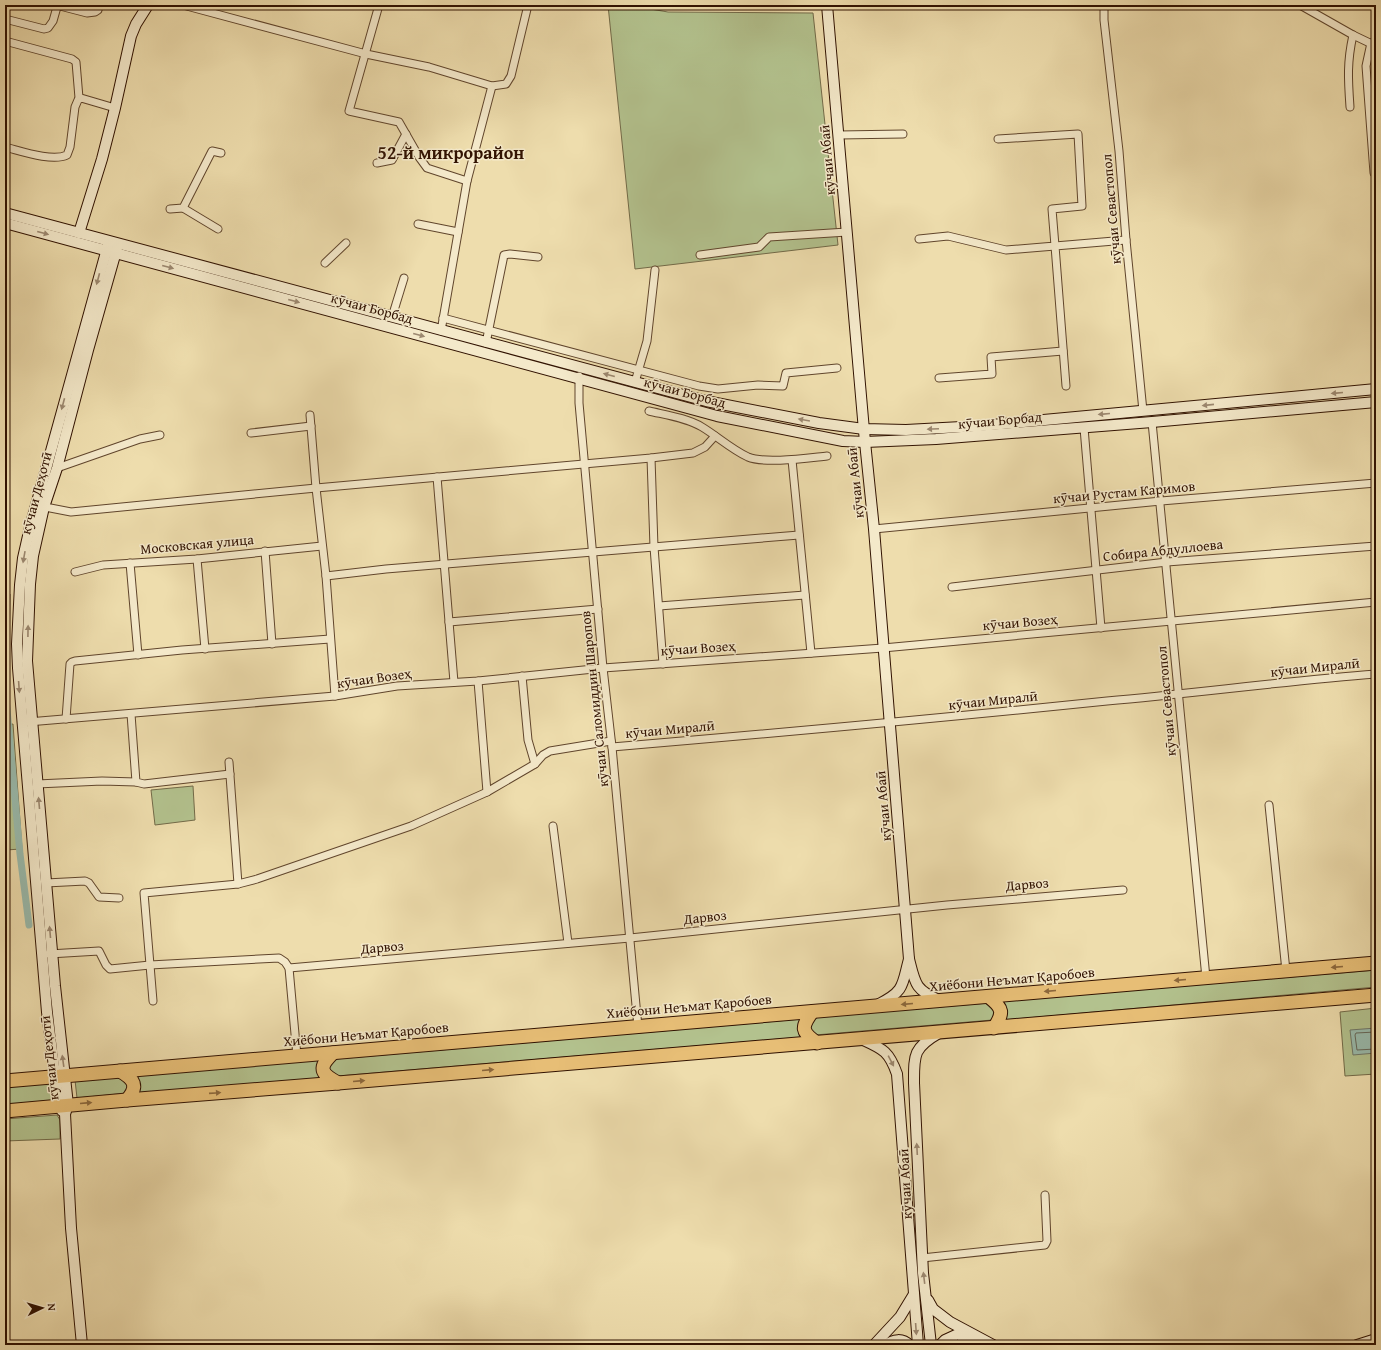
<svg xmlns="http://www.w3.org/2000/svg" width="1381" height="1350" font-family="'Gentium Book Plus',serif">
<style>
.green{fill:#b3c28e;stroke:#726a48}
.water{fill:#99bbad;stroke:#6f7768}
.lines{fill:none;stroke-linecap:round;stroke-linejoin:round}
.shore{stroke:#656657;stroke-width:1}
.canal{stroke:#99bbad;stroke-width:7}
.street-casing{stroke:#60452c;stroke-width:9}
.secondary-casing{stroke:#311201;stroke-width:12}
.highway-casing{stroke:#311201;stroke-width:15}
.street{stroke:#f4e9ca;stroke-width:7}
.secondary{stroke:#f4e9ca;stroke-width:10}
.highway{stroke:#e7be76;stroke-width:13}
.oneway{fill:#9c8870}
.oneway2{fill:#8c683c}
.labels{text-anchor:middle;stroke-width:3;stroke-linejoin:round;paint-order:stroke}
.street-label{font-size:14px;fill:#311201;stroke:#f4e9ca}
.district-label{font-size:18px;font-weight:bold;fill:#311201;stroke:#f4e9ca}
</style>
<rect width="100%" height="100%" fill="#eeddad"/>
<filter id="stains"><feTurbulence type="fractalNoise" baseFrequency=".005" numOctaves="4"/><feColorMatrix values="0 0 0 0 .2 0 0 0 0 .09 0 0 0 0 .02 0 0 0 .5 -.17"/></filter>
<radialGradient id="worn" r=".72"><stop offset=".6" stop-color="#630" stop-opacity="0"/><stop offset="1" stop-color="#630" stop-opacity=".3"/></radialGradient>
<!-- green -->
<g class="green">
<path d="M608,5H627L668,12L813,13L838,245L635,269Z"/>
<path d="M10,594L9,654H5V595Z"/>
<path d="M13,724L22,849L5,850V725Z"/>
<path d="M193,786L195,820L155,825L151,790Z"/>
<path d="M1376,970V987L1004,1020L1002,1001Z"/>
<path d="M989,1003C995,1009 994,1013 992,1020L815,1035L811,1031L810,1025L815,1017Z"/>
<path d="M1376,1008V1074L1345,1076L1340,1012Z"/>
<path d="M801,1019L803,1037L338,1076L332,1075L329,1067L336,1059Z"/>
<path d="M319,1060L320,1078L136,1093L135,1076Z"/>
<path d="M124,1076L129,1080L128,1093L77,1098L75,1080Z"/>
<path d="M52,1083L53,1100L5,1105V1087Z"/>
<path d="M57,1115L60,1120V1139L5,1141V1119Z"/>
</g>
<!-- water -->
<path class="water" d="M1376,1028V1053L1353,1055L1350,1030Z"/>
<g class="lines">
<!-- shore -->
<path class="shore" d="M1376,1032L1356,1033L1355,1035L1357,1050L1376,1049"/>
<!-- canal -->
<path class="canal" d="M5,687L20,854L29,925"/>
<defs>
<g id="street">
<path d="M183,5L366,54L429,67L492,86L506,84L511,76L528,5"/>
<path d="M379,5L349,111L399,122L419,157L427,168L467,181"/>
<path d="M1104,5V20L1119,151L1126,240L1143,411"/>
<path d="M1300,5L1353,35L1376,46"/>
<path d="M5,19L44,29L48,28L53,21L57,7L60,6L87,13L95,12L98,10L99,5"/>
<path d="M5,41L72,59L76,62L79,98"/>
<path d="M1371,43L1366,66L1374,173"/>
<path d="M1350,107C1348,79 1347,62 1353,35"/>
<path d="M839,135L903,134"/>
<path d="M5,147C21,151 52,162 67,155L70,147L75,107L78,100L81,98L115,108"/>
<path d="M377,163L392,160L406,134"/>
<path d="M183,208L218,229"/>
<path d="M170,209L183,208L212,151L221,153"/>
<path d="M418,224L458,232"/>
<path d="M919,239L948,236L1006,250L1055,246L1052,209L1082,206L1078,134L998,139"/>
<path d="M700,255L759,247L769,237L847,232"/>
<path d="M325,263L346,243"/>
<path d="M392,317L404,278"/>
<path d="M443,318L699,386L718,389L758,385L783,386L786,373L837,368"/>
<path d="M441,331L467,181L492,86"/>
<path d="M486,343L504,255L510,254L538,257"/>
<path d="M579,376V403L603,668L612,747L638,1027"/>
<path d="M939,378L992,374L991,357L1063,351"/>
<path d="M635,382L647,341L655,270"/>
<path d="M1066,386L1055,246L1126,240"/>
<path d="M649,411C666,415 687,418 702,427C717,436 731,449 748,457C765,464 807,458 827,456"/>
<path d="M310,415L316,488L326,576L335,696"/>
<path d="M1152,422C1171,607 1187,793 1206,978"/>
<path d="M1084,428L1101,628"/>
<path d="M251,433L311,426"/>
<path d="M651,458L654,547L663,664"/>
<path d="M792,460L811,653"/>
<path d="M57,468L140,439L160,435"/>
<path d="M437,477L454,682"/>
<path d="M40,506L71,512L316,488L651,458L693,453L705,447L715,436"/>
<path d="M874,529L1161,501L1376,483"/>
<path d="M265,551L272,644"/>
<path d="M197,559L205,649"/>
<path d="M130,563L138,655"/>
<path d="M75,572L103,565L197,559L322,546"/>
<path d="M326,576L386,569L799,535"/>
<path d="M952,587L1167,562L1376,546"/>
<path d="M659,606L805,595"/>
<path d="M449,622L598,609"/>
<path d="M522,676L528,740L535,764"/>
<path d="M478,681L487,792"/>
<path d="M131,714L136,782L144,784L230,774"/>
<path d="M66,719L70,664L72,662L75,661L182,650L330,639"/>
<path d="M28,722L335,696L397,686L478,681L603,668L883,648L1376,602"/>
<path d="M612,747C777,733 942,718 1107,701C1197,693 1286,681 1376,674"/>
<path d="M229,762L238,884"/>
<path d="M37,784L102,781L136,782"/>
<path d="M1269,805L1286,971"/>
<path d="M553,826L568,943"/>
<path d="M46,883L85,881L89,883L99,897L119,898"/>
<path d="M49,954L99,951L106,965L110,969L150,965L279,958L285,962L289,968L297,1056"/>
<path d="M289,968L630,938L947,905L1123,890"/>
<path d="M153,1001L144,893L238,884L257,879L411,826L487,792L535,764L543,755L550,751L611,741"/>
<path d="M922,1258L1045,1245L1047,1241L1045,1195"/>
</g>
<g id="secondary">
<path d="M827,5L865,442L874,529L909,959C915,983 915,990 939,1000"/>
<path d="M5,213L706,401L819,423L864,429L906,430L980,426L1376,389"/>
<path d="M5,223L717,416L843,441L865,442L936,439L1152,422L1376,402"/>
<path d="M79,233L102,159L115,108L131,36L136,24L148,5"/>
<path d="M879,1004C905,991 902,985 909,959"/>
<path d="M861,1039C883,1049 889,1051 897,1074L918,1345"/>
<path d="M62,1111L59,1106L47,1012L18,668L17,644L20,585L23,558L30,527L108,245"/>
<path d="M928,1300L933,1309L950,1322L993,1345"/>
<path d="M82,1345L71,1228L65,1114L68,1105L55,986L27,661L30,584L33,556L44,507L57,468L88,350L117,248"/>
<path d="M874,1345L900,1317L914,1294"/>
<path d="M886,1345C893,1339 903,1338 909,1345"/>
<path d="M931,1345L923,1273L914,1083C914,1055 913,1048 939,1033"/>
<path d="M940,1345L945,1340L958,1334L978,1345"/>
<path d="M1357,1345L1376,1339"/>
</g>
<g id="highway">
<path d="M989,997C1003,1008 1004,1013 994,1028"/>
<path d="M812,1012C801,1027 801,1032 817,1043"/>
<path d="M333,1053C318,1068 320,1073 338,1083"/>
<path d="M120,1071C134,1079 139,1086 127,1100"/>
<path d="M5,1081L1376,963"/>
<path d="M5,1111L127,1100L338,1083L1376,995"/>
</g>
</defs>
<!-- street casing -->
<use href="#street" class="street-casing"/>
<!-- secondary casing -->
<use href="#secondary" class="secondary-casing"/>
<!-- highway casing -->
<use href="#highway" class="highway-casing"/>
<!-- street -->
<use href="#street" class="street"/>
<!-- secondary -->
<use href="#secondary" class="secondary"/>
<!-- highway -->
<use href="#highway" class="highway"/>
</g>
<!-- one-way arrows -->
<defs><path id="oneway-solid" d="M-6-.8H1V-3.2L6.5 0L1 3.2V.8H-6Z"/></defs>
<g class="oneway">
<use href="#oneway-solid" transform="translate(43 233) rotate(15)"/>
<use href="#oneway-solid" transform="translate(168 267) rotate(15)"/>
<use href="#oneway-solid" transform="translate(98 279) rotate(105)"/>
<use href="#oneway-solid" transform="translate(294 301) rotate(15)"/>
<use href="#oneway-solid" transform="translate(419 335) rotate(15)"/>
<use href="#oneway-solid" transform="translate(609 375) rotate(-165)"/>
<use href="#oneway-solid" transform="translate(1337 393) rotate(175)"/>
<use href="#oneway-solid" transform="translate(63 404) rotate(105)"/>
<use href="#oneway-solid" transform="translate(1208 405) rotate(174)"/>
<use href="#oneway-solid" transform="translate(1104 414) rotate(175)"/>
<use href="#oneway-solid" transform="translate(804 420) rotate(-170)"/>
<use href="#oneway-solid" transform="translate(933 429) rotate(177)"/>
<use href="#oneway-solid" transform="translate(24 557) rotate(100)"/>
<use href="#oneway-solid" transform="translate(28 631) rotate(-89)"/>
<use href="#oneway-solid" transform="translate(19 687) rotate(86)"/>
<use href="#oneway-solid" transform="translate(39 803) rotate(-95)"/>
<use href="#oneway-solid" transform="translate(50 932) rotate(-95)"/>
<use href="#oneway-solid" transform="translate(63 1061) rotate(-98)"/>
<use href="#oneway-solid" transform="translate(891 1061) rotate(62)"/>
<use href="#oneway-solid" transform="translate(917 1149) rotate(-93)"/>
<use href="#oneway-solid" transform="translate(924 1278) rotate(-97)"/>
<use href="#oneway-solid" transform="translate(916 1329) rotate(86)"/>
</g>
<g class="oneway2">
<use href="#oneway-solid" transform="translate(1337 967) rotate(175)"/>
<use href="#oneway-solid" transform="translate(1180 980) rotate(175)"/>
<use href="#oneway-solid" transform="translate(1050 991) rotate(175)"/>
<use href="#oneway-solid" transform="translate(907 1004) rotate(175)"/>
<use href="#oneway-solid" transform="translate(488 1070) rotate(-5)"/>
<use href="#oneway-solid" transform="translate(359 1081) rotate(-5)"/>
<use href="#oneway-solid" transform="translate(215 1093) rotate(-4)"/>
<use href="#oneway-solid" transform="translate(86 1103) rotate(-5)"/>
</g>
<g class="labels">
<!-- street labels -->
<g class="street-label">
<text transform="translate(827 160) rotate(-95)" y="5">кӯчаи Абаӣ</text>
<text transform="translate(1111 209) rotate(-95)" y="5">кӯчаи Севастопол</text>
<text transform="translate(372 308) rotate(15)" y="5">кӯчаи Борбад</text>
<text transform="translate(685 392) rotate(15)" y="5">кӯчаи Борбад</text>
<text transform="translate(1000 420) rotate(-5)" y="5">кӯчаи Борбад</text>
<text transform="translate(855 483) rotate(-96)" y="5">кӯчаи Абаӣ</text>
<text transform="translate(1124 492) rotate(-5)" y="5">кӯчаи Рустам Каримов</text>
<text transform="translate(36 493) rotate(-75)" y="5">кӯчаи Деҳотӣ</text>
<text transform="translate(197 544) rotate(-5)" y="5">Московская улица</text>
<text transform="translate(1163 550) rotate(-6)" y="5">Собира Абдуллоева</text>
<text transform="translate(1020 622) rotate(-5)" y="5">кӯчаи Возеҳ</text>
<text transform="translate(698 648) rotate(-4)" y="5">кӯчаи Возеҳ</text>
<text transform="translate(1315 667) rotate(-6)" y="5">кӯчаи Миралӣ</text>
<text transform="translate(374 678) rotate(-8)" y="5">кӯчаи Возеҳ</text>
<text transform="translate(594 699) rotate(-96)" y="5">кӯчаи Саломиддин Шаропов</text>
<text transform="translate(993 700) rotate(-6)" y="5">кӯчаи Миралӣ</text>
<text transform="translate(1166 701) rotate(-95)" y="5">кӯчаи Севастопол</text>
<text transform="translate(670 729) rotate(-5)" y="5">кӯчаи Миралӣ</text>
<text transform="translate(883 806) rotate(-95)" y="5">кӯчаи Абаӣ</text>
<text transform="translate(1027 884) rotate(-5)" y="5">Дарвоз</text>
<text transform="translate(705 917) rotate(-6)" y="5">Дарвоз</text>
<text transform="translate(382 947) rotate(-5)" y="5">Дарвоз</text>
<text transform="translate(1012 979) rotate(-5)" y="5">Хиёбони Неъмат Қаробоев</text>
<text transform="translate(689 1006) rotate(-5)" y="5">Хиёбони Неъмат Қаробоев</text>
<text transform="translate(366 1034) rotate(-5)" y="5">Хиёбони Неъмат Қаробоев</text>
<text transform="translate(49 1058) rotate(-96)" y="5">кӯчаи Деҳотӣ</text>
<text transform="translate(905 1184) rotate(-93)" y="5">кӯчаи Абаӣ</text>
</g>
<!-- district labels -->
<g class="district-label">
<text x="451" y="159">52-й микрорайон</text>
</g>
</g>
<!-- margin -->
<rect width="1381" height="1350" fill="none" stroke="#eeddad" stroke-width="20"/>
<rect x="6" y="6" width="1369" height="1338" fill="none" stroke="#311201" stroke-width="2"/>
<rect x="10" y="10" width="1361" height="1330" fill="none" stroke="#311201"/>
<!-- north arrow -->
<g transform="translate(42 1308) rotate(85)" stroke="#f4e9ca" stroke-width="3" paint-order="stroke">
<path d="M0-3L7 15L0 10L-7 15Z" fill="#311201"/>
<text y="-6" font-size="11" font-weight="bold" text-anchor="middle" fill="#311201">N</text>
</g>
<rect width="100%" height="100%" filter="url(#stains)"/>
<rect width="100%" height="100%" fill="url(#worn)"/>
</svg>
